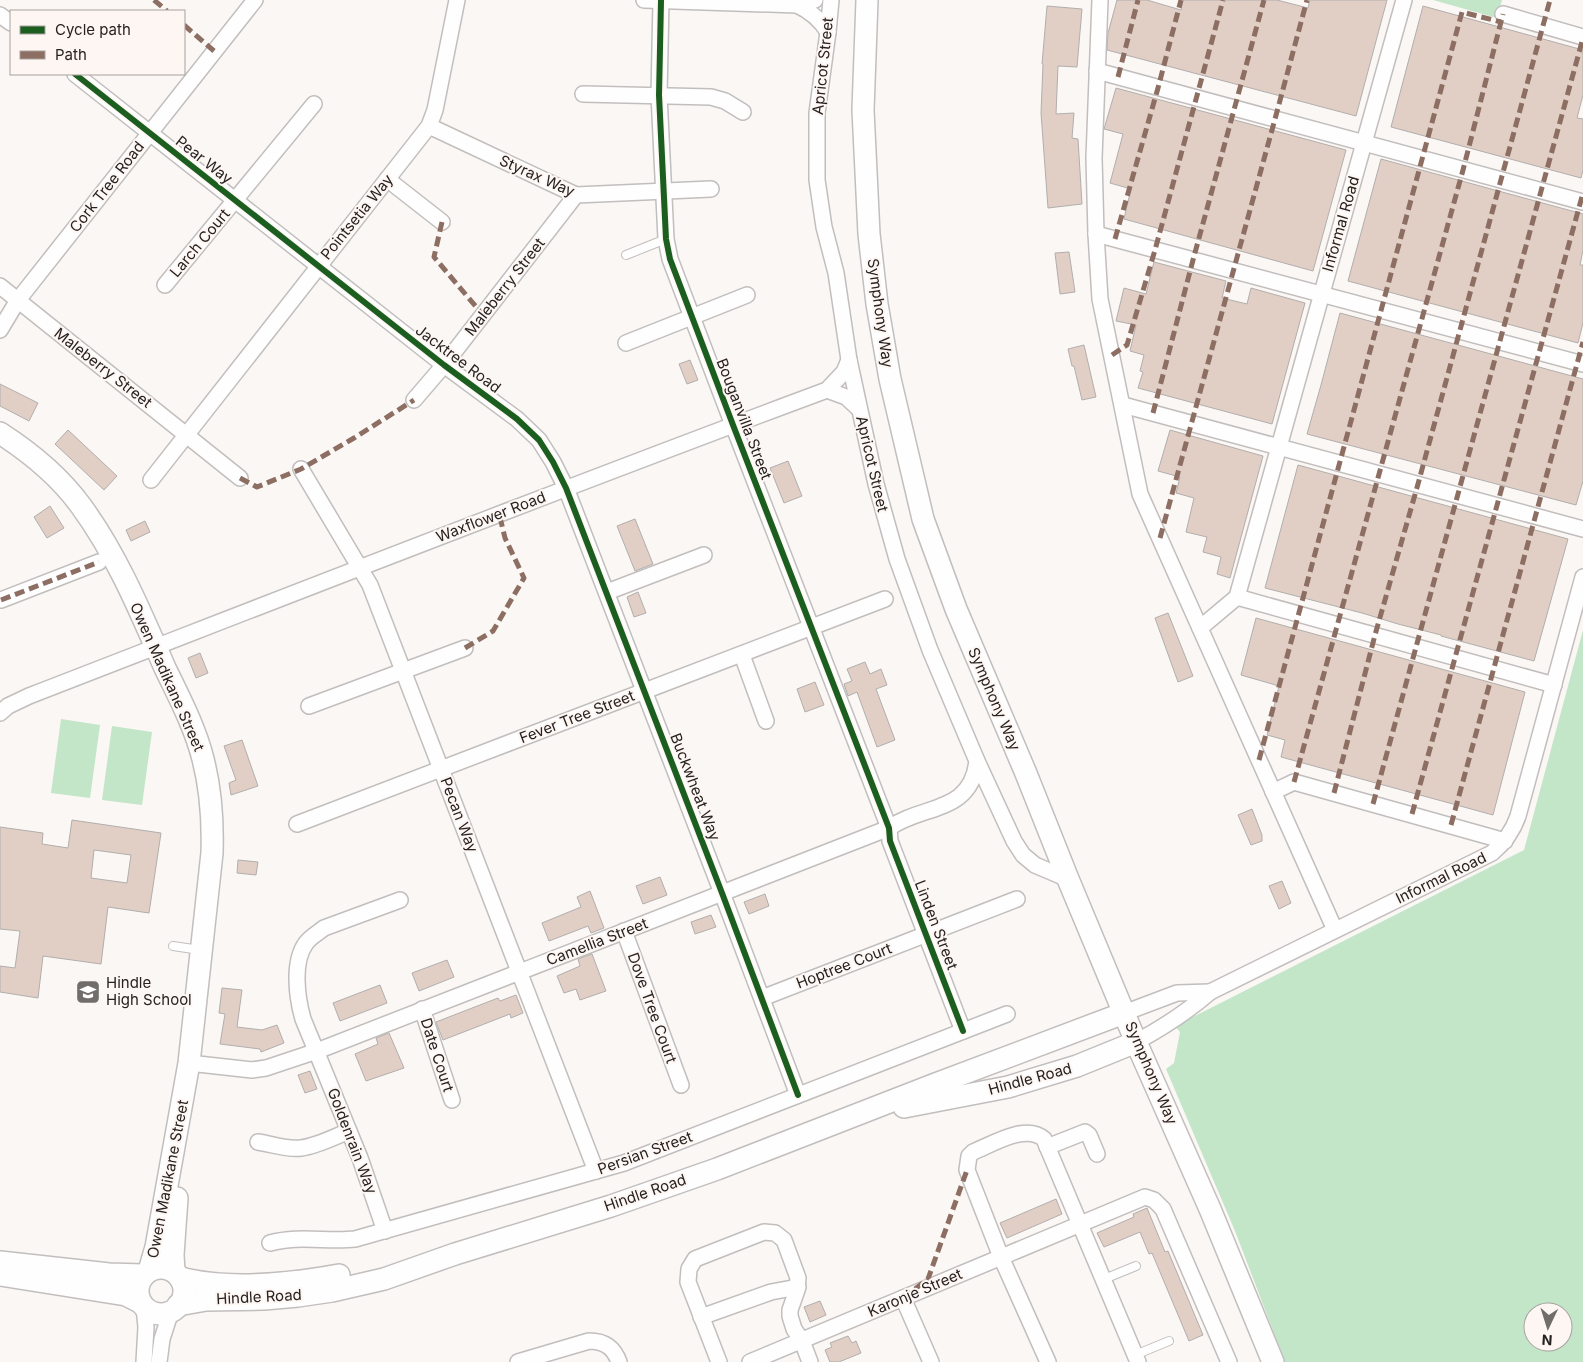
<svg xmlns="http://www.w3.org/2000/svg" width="1583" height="1362" font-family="Inter,sans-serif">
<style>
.green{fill:#c3e6c8;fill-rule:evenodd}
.building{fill:#e1cfc5;stroke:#b1aead;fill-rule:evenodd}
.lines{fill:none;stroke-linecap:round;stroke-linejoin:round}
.lane-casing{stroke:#c2bebd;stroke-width:10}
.street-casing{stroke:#c2bebd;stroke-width:18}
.secondary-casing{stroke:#c2bebd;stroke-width:24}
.lane{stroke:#fefefe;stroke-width:8}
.street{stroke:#fefefe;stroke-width:15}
.secondary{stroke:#fefefe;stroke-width:21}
.quiet{stroke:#8d6e63;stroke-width:5;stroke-dasharray:10 5;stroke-linecap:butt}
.cycleway-casing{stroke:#fef6f2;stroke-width:9}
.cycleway{stroke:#1b5e20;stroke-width:6}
.labels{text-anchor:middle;stroke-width:4;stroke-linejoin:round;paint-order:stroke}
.street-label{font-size:15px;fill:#252221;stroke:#fef6f2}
.poi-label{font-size:15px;fill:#252221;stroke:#fef6f2;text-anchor:start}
</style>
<rect width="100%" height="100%" fill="#fbf7f5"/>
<!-- green -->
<g class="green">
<path d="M1433,0H1502L1497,18Z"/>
<path d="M1583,630V1362H1285L1235,1231L1166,1069L1174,1063L1180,1032L1175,1026L1524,850ZM1533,1312H1563V1342H1533Z"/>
<path d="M61,719L100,725L90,798L51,793Z"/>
<path d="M112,726L152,732L142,805L102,800Z"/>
</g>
<!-- building -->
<g class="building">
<path d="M1117,0H1147L1181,10L1183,0H1277L1308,8L1310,0H1387L1356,116L1107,50L1108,33Z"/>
<path d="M1047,6L1082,9L1077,67L1058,66L1056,114L1074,113L1072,138L1078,139L1082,204L1048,208L1041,113L1043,64H1042Z"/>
<path d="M1423,6L1583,50V95L1577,118L1583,119V170L1581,178L1391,127Z"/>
<path d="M1116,88L1346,150L1313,271L1124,219L1131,189L1110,183L1123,134L1104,129Z"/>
<path d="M1381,159L1583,214V250L1580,265H1583V323L1578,343L1348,281Z"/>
<path d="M1069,252L1075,292L1060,294L1055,253Z"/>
<path d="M1154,262L1226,281L1222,298L1247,304L1251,288L1305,303L1272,424L1138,388L1143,372L1140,371L1144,355L1130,351L1136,325L1116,321L1124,288L1146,294Z"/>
<path d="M1340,313L1583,379V481L1576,505L1307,434L1321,385Z"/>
<path d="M1084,345L1096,397L1082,400L1074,366H1072L1068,349Z"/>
<path d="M690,360L698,380L687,384L679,364Z"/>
<path d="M0,384L38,403L29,421L0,406Z"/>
<path d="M68,430L117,476L104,490L55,444Z"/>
<path d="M1170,430L1263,456L1230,578L1217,574L1221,557L1203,552L1207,537L1186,532L1194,498L1176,493L1180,477L1158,471Z"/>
<path d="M788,461L802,496L784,503L770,468Z"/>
<path d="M1298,465L1568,539L1534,661L1441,636V635L1398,624L1362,613L1265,588Z"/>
<path d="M50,506L64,528L47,538L34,517Z"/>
<path d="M635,519L653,564L635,571L617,526Z"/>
<path d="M145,521L150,532L131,541L126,530Z"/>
<path d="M638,592L646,613L634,617L627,597Z"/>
<path d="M1168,613L1193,676L1178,682L1155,618Z"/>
<path d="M1256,618L1525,692L1493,815L1281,757L1285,740L1267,735L1279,686L1241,675Z"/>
<path d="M200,653L208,673L196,678L188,658Z"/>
<path d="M865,662L870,674L881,669L887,685L876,689L895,740L877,747L857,692L848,696L844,684L852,681L847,669Z"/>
<path d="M815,682L824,705L805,712L797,689Z"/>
<path d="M242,740L258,786L231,795L229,783L236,780L224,746Z"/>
<path d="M1252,809L1262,835V841L1251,845L1238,815Z"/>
<path d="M72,820L161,833L149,913L108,907L101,964L43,956L38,998L0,992V966L15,968L20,931L0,929V827L43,833L42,844L68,848ZM94,850L131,855L127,883L91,878Z"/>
<path d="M238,860L258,862L256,875L237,873Z"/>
<path d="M660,877L667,895L643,904L636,886Z"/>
<path d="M1282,881L1291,903L1279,909L1269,886Z"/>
<path d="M590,891L604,928L591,933L588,926L549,941L542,923L581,907L577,897Z"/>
<path d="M765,894L769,906L749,914L744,902Z"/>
<path d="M711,915L716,927L695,934L691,922Z"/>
<path d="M592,954L606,991L580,1000L576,989L564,993L557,976L580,966L578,959Z"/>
<path d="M447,960L454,977L419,991L412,973Z"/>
<path d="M380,985L387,1003L340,1021L333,1003Z"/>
<path d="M222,988L242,990L237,1027L262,1030L277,1025L284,1043L261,1052L260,1049L220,1044L225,1014L219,1013Z"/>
<path d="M516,995L523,1013L511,1018L510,1014L443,1040L436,1022L498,998L500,1001Z"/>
<path d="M389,1033L404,1068L366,1081L355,1054L378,1044L376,1038Z"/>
<path d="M310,1071L317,1089L305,1093L298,1075Z"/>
<path d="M1056,1199L1062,1214L1007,1238L1000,1223Z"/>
<path d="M1147,1208L1165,1252L1168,1251L1203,1335L1189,1341L1152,1253L1149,1254L1140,1232L1104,1247L1097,1233L1134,1217L1133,1214Z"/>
<path d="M820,1301L826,1315L810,1322L804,1307Z"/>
<path d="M848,1336L852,1343L856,1341L861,1353L839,1362H830L825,1350L832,1347L830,1343Z"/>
</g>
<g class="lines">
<defs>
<g id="lane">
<path d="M626,255L666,239"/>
<path d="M173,946L200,950"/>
<path d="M1104,1279L1136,1266"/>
<path d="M1135,1355L1169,1341"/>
</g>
<g id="street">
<path d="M644,0L797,5L815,0"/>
<path d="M831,0L828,32L817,113V180L824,227L836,273L849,360L876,484L897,559L930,650L977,761L1014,841L1023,855L1035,865L1068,879"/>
<path d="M1100,0L1094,158L1096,234L1100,299L1140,494L1335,930"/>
<path d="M661,1L659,95L666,239L670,259L733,425L889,828L890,841L963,1031"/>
<path d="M797,5C810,11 820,19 828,32"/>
<path d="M1503,14L1583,37"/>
<path d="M0,15L11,23"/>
<path d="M1097,71L1583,202"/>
<path d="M75,74L444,365L517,419L539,440L553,462L566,488L722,893L798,1095"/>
<path d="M583,94L711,97L725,101L743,112"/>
<path d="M429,126L576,195L711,189"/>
<path d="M387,179L442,222"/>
<path d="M1096,234L1583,364"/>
<path d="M165,285L314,104"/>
<path d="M0,286L240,478"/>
<path d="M0,330L18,300L255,0"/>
<path d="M626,343L747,295"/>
<path d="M827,390L846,397L859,409"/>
<path d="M414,400L444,365L576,195"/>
<path d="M1123,405L1583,529"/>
<path d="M301,469L370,585L596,1171"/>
<path d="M151,480L429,126L435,110L457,0"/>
<path d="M607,592L704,555"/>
<path d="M1237,597L1554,685"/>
<path d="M1,600L99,562"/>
<path d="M1200,628L1237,597L1404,0"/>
<path d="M742,655L766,721"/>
<path d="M309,706L465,648"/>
<path d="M0,713L8,706L29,696C295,593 560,489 827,390L844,372L849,360"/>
<path d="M1273,792L1294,782L1505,841"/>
<path d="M297,824L885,599"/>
<path d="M624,931L681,1085"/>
<path d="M762,998L1017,899"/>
<path d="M422,1009L452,1100"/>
<path d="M1124,1013L1177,993L1210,992"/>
<path d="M1136,1042C1164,1027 1187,1012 1210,992L1492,853C1505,842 1513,831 1518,816L1583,577"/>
<path d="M189,1063L252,1070L266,1068L317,1051L889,828C923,804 971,814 977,761"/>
<path d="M258,1142C272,1144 287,1150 301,1148C317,1146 334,1137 349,1131"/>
<path d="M1047,1147L1085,1132L1089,1135L1097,1154"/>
<path d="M385,1231L360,1158L303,1019C297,998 292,962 306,943C310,937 318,933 324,928L400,900"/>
<path d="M270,1243C298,1235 327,1242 355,1239L624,1163L1007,1014"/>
<path d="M903,1298L931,1362"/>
<path d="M701,1317L771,1292L798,1287"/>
<path d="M144,1362L146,1327L144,1307"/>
<path d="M159,1362L162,1339L171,1311"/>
<path d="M518,1362L589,1341C605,1341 614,1348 619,1362"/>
<path d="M719,1362L688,1282L689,1269L695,1259L764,1232L775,1233L784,1240L798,1278L797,1290L790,1310V1316L794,1329L802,1341L810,1362"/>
<path d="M750,1362L1145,1197L1154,1200L1163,1209L1229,1362"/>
<path d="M1048,1362L1001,1257L967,1170L969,1156L973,1152C993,1144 1026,1123 1044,1139L1138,1362"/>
</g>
<g id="secondary">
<path d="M867,0L863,110L869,234L877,304L890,379L923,519L956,609L1025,771L1068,879L1136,1042L1210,1209L1273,1362"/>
<path d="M0,433C31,453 60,477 81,506C117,555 141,613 165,668C179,697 195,727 203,759C211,790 213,821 212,853L189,1063L156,1247L149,1271"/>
<path d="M904,1107L1008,1087L1077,1066L1136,1042"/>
<path d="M0,1262L109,1274L143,1275"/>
<circle cx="161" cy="1291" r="23"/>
<path d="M174,1272L173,1255L177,1198"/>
<path d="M1,1275L126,1295L140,1302"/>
<path d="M180,1278C228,1290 290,1284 339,1275"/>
<path d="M178,1305L206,1300L264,1299L298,1296L332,1291L384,1279L455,1254L611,1206L717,1169L933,1085L1124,1013"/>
</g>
</defs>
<!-- lane casing -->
<use href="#lane" class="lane-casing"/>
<!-- street casing -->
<use href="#street" class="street-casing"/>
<!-- secondary casing -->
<use href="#secondary" class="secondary-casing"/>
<!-- lane -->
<use href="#lane" class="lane"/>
<!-- street -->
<use href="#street" class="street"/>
<!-- secondary -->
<use href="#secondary" class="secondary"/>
<!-- quiet -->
<g class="quiet">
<path d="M154,0L167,11"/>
<path d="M184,25L214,51"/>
<path d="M1118,77L1138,0"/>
<path d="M442,222L434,257L483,315"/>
<path d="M1115,239L1158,88L1181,0"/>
<path d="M1112,355L1127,345L1155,250L1223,0"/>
<path d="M1153,413L1193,260L1264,0"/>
<path d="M240,478L257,487L301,469L354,438L414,400"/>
<path d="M1160,538L1275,119L1307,0"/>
<path d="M1,600L99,562"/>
<path d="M465,648L493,631L524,578L505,538L499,513"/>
<path d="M1259,760L1462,12L1501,22"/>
<path d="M1294,782L1463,170L1503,14"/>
<path d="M1334,793L1375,635L1418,484L1550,0"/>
<path d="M1373,804L1583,38"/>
<path d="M1412,814L1583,193"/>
<path d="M1451,825L1583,342"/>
<path d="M903,1298L928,1279L967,1170"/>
</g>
<defs>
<g id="cycleway">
<path d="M661,1L659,95L666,239L670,259L733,425L889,828L890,841L963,1031"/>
<path d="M75,74L444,365L517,419L539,440L553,462L566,488L722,893L798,1095"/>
</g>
</defs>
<!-- cycleway casing -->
<use href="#cycleway" class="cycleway-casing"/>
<!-- cycleway -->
<use href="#cycleway" class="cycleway"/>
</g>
<!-- icons -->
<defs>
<symbol id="school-square" viewBox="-11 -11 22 22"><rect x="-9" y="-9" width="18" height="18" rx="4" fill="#706d6b" stroke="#fef6f2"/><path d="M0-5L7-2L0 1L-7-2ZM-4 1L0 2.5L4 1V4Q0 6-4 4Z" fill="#fff"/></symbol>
</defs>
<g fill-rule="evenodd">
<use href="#school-square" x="74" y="978" width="28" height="28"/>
</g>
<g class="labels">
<!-- street labels -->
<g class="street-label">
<text transform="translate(823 66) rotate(-84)" y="5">Apricot Street</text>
<text transform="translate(204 160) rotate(38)" y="5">Pear Way</text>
<text transform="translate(537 176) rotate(24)" y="5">Styrax Way</text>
<text transform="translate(107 187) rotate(-52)" y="5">Cork Tree Road</text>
<text transform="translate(357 217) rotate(-51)" y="5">Pointsetia Way</text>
<text transform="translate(1341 224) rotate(-74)" y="5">Informal Road</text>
<text transform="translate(200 243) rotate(-50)" y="5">Larch Court</text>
<text transform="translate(505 287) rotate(-52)" y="5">Maleberry Street</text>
<text transform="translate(880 313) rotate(82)" y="5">Symphony Way</text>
<text transform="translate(458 359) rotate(37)" y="5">Jacktree Road</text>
<text transform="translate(103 368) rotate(38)" y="5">Maleberry Street</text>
<text transform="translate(744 419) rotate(69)" y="5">Bouganvilla Street</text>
<text transform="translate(872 464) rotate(77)" y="5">Apricot Street</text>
<text transform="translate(491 517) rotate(-21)" y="5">Waxflower Road</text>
<text transform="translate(167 677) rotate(66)" y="5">Owen Madikane Street</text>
<text transform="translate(994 699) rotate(67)" y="5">Symphony Way</text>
<text transform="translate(577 717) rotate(-21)" y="5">Fever Tree Street</text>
<text transform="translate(695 787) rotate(69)" y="5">Buckwheat Way</text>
<text transform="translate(459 815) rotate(69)" y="5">Pecan Way</text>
<text transform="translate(1441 878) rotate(-26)" y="5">Informal Road</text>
<text transform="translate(936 925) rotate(69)" y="5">Linden Street</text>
<text transform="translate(597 942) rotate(-21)" y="5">Camellia Street</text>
<text transform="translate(844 966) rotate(-21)" y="5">Hoptree Court</text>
<text transform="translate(652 1008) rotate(70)" y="5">Dove Tree Court</text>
<text transform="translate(437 1055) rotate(72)" y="5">Date Court</text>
<text transform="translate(1151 1073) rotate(67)" y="5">Symphony Way</text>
<text transform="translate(1030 1079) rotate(-15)" y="5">Hindle Road</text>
<text transform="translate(352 1141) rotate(69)" y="5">Goldenrain Way</text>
<text transform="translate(645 1153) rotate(-20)" y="5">Persian Street</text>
<text transform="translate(168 1179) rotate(-79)" y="5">Owen Madikane Street</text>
<text transform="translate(645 1193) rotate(-19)" y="5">Hindle Road</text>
<text transform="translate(915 1293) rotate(-23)" y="5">Karonje Street</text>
<text transform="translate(259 1297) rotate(-3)" y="5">Hindle Road</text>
</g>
<!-- poi labels -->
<g class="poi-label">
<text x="106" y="988">Hindle<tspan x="106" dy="17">High School</tspan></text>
</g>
</g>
<!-- legend -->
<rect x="10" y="10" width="175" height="65" fill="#fef6f2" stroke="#a7a19e"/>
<rect x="20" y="26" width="25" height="8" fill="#1b5e20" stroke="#a7a19e"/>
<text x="55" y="35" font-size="15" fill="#252221">Cycle path</text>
<rect x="20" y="51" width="25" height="8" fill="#8d6e63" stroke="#a7a19e"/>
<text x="55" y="60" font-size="15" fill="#252221">Path</text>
<!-- north arrow -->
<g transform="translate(1548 1327) rotate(184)"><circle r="24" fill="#fef6f2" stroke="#a7a19e"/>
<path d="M0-4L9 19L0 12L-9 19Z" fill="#706d6b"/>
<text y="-8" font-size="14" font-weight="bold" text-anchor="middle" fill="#252221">N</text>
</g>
</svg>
